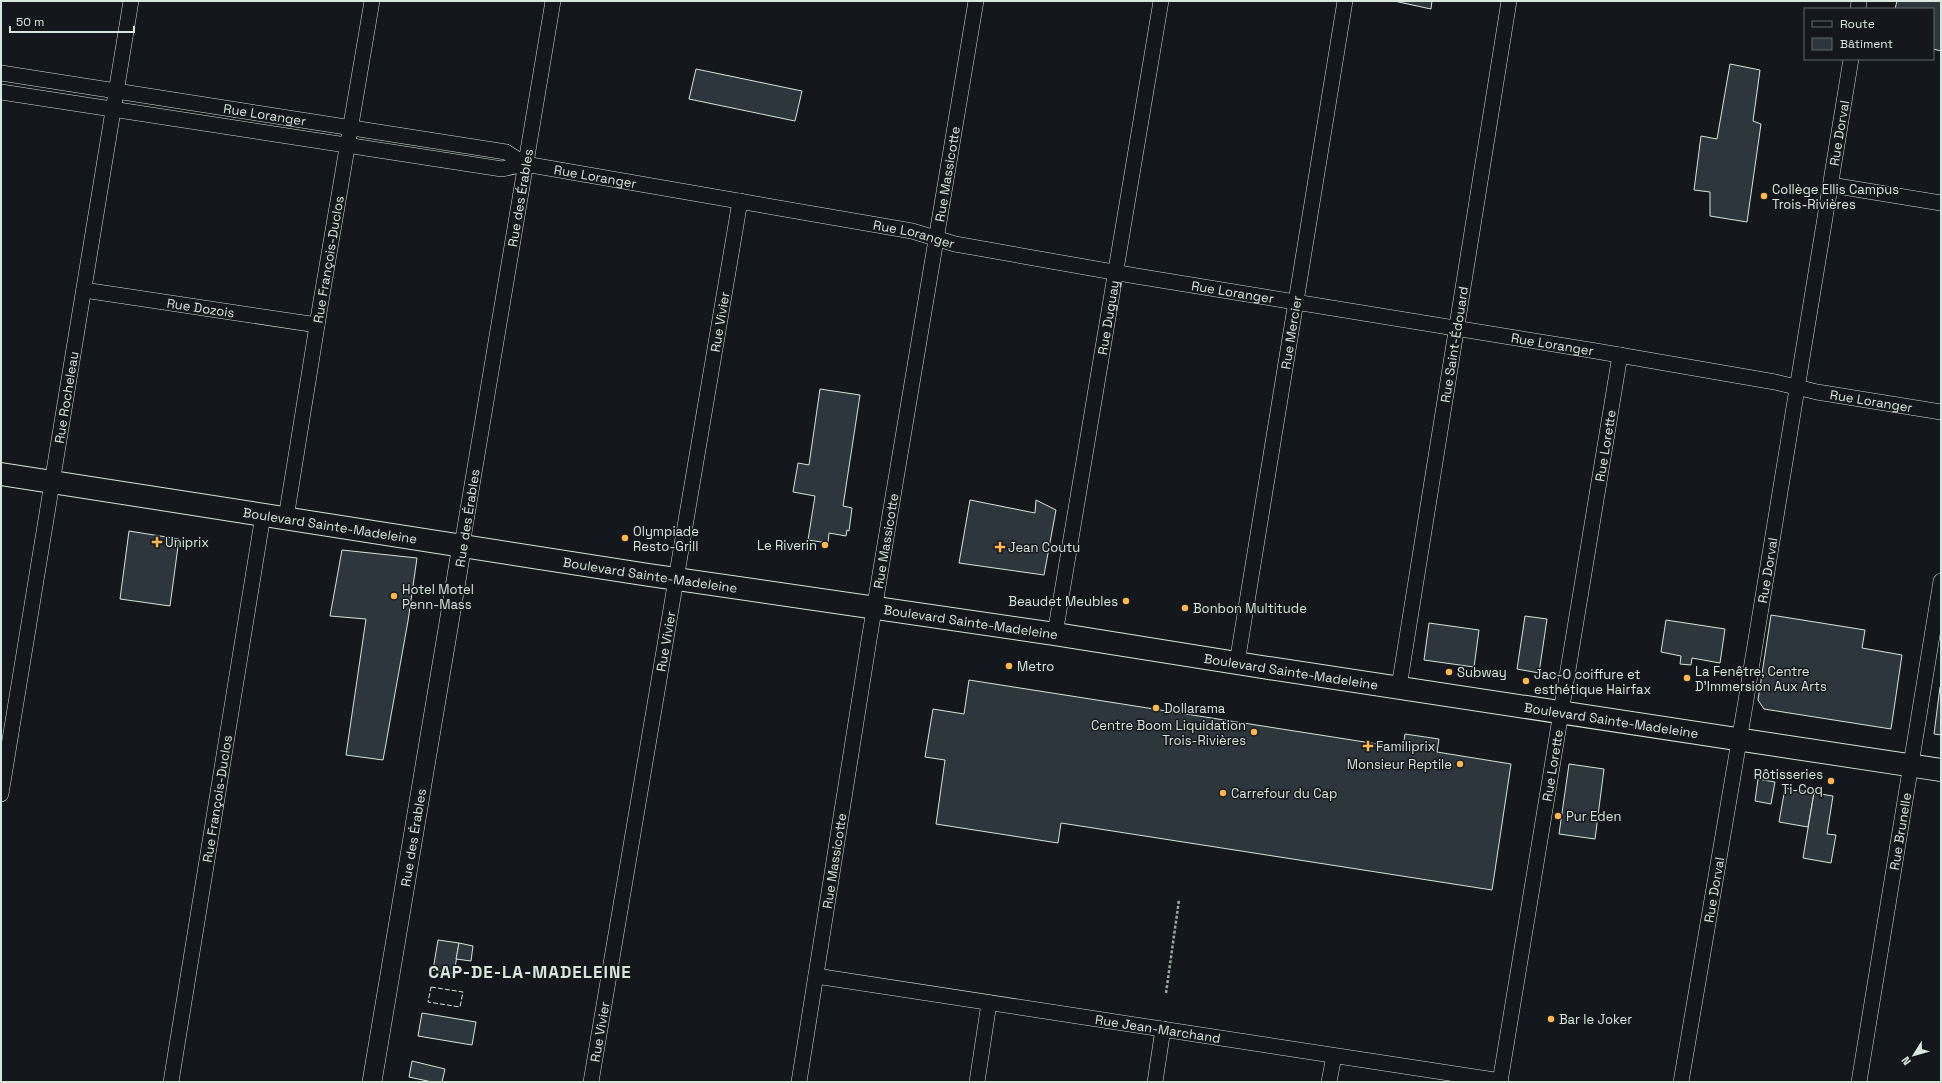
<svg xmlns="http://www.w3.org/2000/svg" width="1942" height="1083" font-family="'Space Grotesk',sans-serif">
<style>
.building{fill:#2c363c;stroke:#d8e6dc}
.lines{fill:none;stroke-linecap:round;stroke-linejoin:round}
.minor-casing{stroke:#d8e6dc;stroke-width:16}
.tertiary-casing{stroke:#d8e6dc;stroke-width:20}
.primary-casing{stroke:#d8e6dc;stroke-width:24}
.path{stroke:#9da8a2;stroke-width:2.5;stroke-dasharray:3 2;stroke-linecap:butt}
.minor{stroke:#14181c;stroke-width:15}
.tertiary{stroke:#14181c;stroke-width:19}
.primary{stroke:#14181c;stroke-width:22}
.fence{stroke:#d8e6dc;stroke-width:1;stroke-dasharray:5 2;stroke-linecap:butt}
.poi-dot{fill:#ffb74d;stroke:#14181c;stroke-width:1.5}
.labels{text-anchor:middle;stroke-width:3;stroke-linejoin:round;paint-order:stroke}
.street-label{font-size:13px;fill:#d8e6dc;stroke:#14181c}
.poi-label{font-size:13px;fill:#d8e6dc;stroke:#14181c;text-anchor:start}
.district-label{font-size:17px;font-weight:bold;letter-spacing:1px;fill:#d8e6dc;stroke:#14181c}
</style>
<rect width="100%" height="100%" fill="#14181c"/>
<!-- building -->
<g class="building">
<path d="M1394,1H1432L1431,9Z"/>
<path d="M1897,1H1941V51L1933,49V9H1895Z"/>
<path d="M1730,64L1760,70L1753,121L1761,124L1747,222L1710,216V192L1694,190L1701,136L1717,139Z"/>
<path d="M696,69L802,91L795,121L689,99Z"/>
<path d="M820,389L860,395L843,506L852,508L849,531L847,530L846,536L829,533L828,543L808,540L815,496L793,492L798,463L809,465Z"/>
<path d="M970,500L1035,513L1036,500L1056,510L1044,575L959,563Z"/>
<path d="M129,531L179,539L170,606L120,599Z"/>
<path d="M342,550L417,558L408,621L383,760L346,755L366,619L330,616Z"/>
<path d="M1771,615L1865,630L1862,648L1902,655L1891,729L1764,709L1758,700Z"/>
<path d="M1525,616L1547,619L1539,673L1517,669Z"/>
<path d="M1666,620L1725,629L1720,663L1692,658L1691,665L1680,664L1681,656L1661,652Z"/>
<path d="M1429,623L1479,630L1474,667L1424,660Z"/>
<path d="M969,680L1403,748L1405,734L1439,739L1437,752L1511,764L1492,890L1061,823L1058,843L936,824L945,760L925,757L933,709L964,714Z"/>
<path d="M1940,687H1941V735L1934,734Z"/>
<path d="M1569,764L1604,769L1595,839L1559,834Z"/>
<path d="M1758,779L1775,782L1771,804L1755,801Z"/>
<path d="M1785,788L1814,793L1808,827L1779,822Z"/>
<path d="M1814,793L1833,796L1827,834L1836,835L1831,863L1803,858Z"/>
<path d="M438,940L459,943L454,974L433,970Z"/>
<path d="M459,943L473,946L471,961L456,959Z"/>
<path d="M422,1013L476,1022L472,1045L418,1036Z"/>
<path d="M412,1061L445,1069L442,1082H432L409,1077Z"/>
</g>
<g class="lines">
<defs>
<g id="minor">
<path d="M1858,9L1859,1"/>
<path id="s1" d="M1,73L506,152L525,164L912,231L955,244L1136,276L1596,351L1775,382L1817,392L1941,412"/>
<path d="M1,92L502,169L525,164"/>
<path d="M1831,185L1941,203"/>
<path id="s2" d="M84,290L317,325"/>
<path id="s3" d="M286,518L320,307L372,1"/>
<path id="s4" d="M462,545L553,1"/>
<path id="s5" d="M1055,634L1161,1"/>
<path id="s6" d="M1237,663L1345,1"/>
<path id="s7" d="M1399,687L1509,1"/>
<path id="s8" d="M1,794L131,1"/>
<path id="s9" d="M816,976L1501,1081"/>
<path id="s10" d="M171,1082L263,515"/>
<path id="s11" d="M591,1082L740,201"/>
<path id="s12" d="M799,1082L869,640L976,1"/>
<path d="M977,1082L989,1003"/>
<path d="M1155,1082L1163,1029"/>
<path d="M1329,1082L1334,1056"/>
<path id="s13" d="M1500,1082L1620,355"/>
<path id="s14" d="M1681,1082L1746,700L1851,59"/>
<path id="s15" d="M1859,1082L1941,581"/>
</g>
<g id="tertiary">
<path id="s16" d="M372,1082L462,545"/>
</g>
<g id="primary">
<path id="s17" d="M1,474L649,575L1055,634L1262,667L1941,770"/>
</g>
</defs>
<!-- minor casing -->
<use href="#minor" class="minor-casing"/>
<!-- tertiary casing -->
<use href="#tertiary" class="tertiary-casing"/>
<!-- primary casing -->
<use href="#primary" class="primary-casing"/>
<!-- path -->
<path class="path" d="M1166,993L1179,900"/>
<!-- minor -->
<use href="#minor" class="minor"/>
<!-- tertiary -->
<use href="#tertiary" class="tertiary"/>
<!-- primary -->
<use href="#primary" class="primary"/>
<!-- fence -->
<path class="fence" d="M431,987L463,992L460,1007L428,1002Z"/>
</g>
<!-- markers -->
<g class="poi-dot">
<circle cx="1764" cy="196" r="4"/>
<circle cx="625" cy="538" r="4"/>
<path d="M155 536h4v4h4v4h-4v4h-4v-4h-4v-4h4z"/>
<circle cx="825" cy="545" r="4"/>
<path d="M998 541h4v4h4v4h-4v4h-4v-4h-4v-4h4z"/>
<circle cx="394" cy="596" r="4"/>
<circle cx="1126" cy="601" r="4"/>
<circle cx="1185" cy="608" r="4"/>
<circle cx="1009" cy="666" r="4"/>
<circle cx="1449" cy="672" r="4"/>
<circle cx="1687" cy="678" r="4"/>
<circle cx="1526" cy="681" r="4"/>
<circle cx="1156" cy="708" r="4"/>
<circle cx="1254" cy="732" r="4"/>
<path d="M1366 740h4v4h4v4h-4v4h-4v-4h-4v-4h4z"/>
<circle cx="1460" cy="764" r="4"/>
<circle cx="1831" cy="781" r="4"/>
<circle cx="1223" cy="793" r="4"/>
<circle cx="1558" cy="816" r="4"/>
<circle cx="1551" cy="1019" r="4"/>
</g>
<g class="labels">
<!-- street labels -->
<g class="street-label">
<text dy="5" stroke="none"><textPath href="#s1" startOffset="267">Rue Loranger</textPath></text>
<text dy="5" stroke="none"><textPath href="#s14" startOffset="962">Rue Dorval</textPath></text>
<text dy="5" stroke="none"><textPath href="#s12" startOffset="920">Rue Massicotte</textPath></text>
<text dy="5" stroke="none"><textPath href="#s1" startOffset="605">Rue Loranger</textPath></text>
<text dy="5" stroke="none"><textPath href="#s4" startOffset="352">Rue des Érables</textPath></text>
<text dy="5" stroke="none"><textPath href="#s1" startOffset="929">Rue Loranger</textPath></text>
<text dy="5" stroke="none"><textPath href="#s3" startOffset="262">Rue François-Duclos</textPath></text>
<text dy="5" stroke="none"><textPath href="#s1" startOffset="1253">Rue Loranger</textPath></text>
<text dy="5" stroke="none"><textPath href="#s2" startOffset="118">Rue Dozois</textPath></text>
<text dy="5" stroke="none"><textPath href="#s5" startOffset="321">Rue Duguay</textPath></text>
<text dy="5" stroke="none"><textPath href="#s11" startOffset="771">Rue Vivier</textPath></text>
<text dy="5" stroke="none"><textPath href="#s6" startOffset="335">Rue Mercier</textPath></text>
<text dy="5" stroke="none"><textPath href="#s7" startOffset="347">Rue Saint-Édouard</textPath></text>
<text dy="5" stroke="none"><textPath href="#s1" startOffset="1577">Rue Loranger</textPath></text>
<text dy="5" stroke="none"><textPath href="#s8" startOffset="402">Rue Rocheleau</textPath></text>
<text dy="5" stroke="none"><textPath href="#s1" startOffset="1901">Rue Loranger</textPath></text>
<text dy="5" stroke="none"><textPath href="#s13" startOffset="645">Rue Lorette</textPath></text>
<text transform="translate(467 518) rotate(-81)" y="5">Rue des Érables</text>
<text dy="5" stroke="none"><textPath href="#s17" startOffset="333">Boulevard Sainte-Madeleine</textPath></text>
<text dy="5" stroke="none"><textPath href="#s12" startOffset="548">Rue Massicotte</textPath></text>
<text dy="5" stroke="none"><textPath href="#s14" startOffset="519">Rue Dorval</textPath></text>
<text dy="5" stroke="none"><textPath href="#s17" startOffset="657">Boulevard Sainte-Madeleine</textPath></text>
<text dy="5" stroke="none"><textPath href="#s17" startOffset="981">Boulevard Sainte-Madeleine</textPath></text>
<text dy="5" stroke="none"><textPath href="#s11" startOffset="447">Rue Vivier</textPath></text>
<text dy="5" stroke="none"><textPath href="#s17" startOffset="1305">Boulevard Sainte-Madeleine</textPath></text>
<text dy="5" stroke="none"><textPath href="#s17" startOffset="1629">Boulevard Sainte-Madeleine</textPath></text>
<text dy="5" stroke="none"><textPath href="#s13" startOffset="321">Rue Lorette</textPath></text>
<text dy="5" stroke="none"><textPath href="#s10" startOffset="287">Rue François-Duclos</textPath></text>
<text dy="5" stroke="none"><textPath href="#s15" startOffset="254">Rue Brunelle</textPath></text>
<text dy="5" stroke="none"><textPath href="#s16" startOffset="248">Rue des Érables</textPath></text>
<text dy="5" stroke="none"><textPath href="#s12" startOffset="224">Rue Massicotte</textPath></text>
<text dy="5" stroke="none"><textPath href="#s14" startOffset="195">Rue Dorval</textPath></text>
<text dy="5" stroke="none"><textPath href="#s9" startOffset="346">Rue Jean-Marchand</textPath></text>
<text dy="5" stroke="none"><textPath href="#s11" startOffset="51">Rue Vivier</textPath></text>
</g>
<!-- poi labels -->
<g class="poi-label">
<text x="1772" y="194">Collège Ellis Campus<tspan x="1772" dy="15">Trois-Rivières</tspan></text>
<text x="633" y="536">Olympiade<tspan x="633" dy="15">Resto-Grill</tspan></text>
<text x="165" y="547">Uniprix</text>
<text x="817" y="550" text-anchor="end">Le Riverin</text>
<text x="1008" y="552">Jean Coutu</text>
<text x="402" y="594">Hotel Motel<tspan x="402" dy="15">Penn-Mass</tspan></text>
<text x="1118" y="606" text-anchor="end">Beaudet Meubles</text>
<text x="1193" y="613">Bonbon Multitude</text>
<text x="1017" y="671">Metro</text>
<text x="1695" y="676">La Fenêtre, Centre<tspan x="1695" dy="15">D'Immersion Aux Arts</tspan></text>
<text x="1457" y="677">Subway</text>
<text x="1534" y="679">Jac-O coiffure et<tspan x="1534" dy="15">esthétique Hairfax</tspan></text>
<text x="1164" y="713">Dollarama</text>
<text x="1246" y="730" text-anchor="end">Centre Boom Liquidation<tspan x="1246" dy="15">Trois-Rivières</tspan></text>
<text x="1376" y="751">Familiprix</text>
<text x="1452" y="769" text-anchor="end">Monsieur Reptile</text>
<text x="1823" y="779" text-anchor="end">Rôtisseries<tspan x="1823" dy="15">Ti-Coq</tspan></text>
<text x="1231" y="798">Carrefour du Cap</text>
<text x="1566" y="821">Pur Eden</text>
<text x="1559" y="1024">Bar le Joker</text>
</g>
<!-- district labels -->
<g class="district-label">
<text x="530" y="978">CAP-DE-LA-MADELEINE</text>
</g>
</g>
<!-- border -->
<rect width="1942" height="1083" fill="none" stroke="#d8e6dc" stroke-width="4"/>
<!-- legend -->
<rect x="1804" y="8" width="130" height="52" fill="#14181c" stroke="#626a69"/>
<rect x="1812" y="21" width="20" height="6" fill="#14181c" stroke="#626a69"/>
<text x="1840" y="28" font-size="12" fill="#d8e6dc">Route</text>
<rect x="1812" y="38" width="20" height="12" fill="#2c363c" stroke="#626a69"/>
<text x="1840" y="48" font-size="12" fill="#d8e6dc">Bâtiment</text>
<!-- north arrow -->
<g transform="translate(1914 1055) rotate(233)" stroke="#14181c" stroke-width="3" paint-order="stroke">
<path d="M0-3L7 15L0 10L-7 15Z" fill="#d8e6dc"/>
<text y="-6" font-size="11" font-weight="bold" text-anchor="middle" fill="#d8e6dc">N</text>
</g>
<!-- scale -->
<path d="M10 26v6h124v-6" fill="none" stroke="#d8e6dc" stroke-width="2"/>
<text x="16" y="26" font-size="12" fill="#d8e6dc" stroke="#14181c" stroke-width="3" paint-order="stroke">50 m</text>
</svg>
